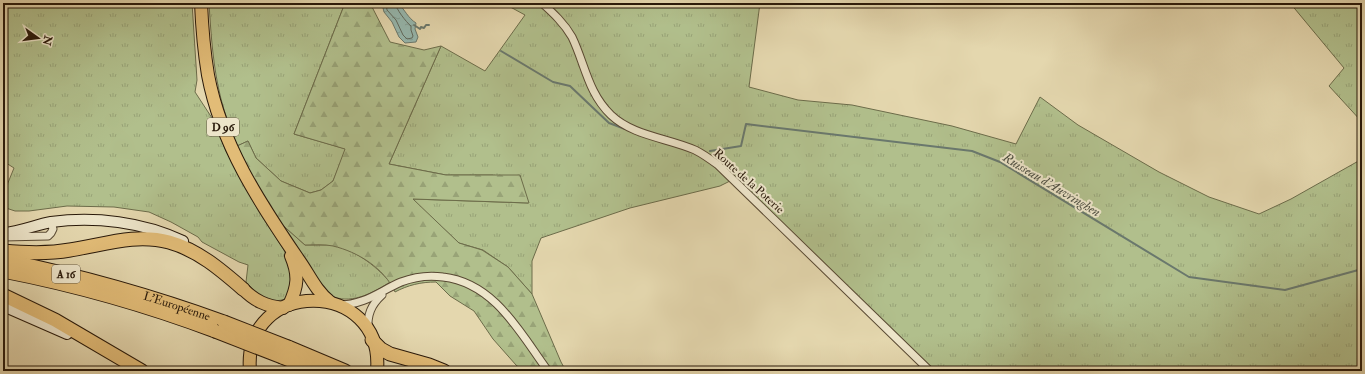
<svg xmlns="http://www.w3.org/2000/svg" width="1365" height="374" font-family="'IM FELL Double Pica',serif">
<style>
.grass{fill:url(#grass-tufts);stroke:#6c6c4a}
.forest{fill:url(#forest-firs);stroke:#6c6c4a}
.water{fill:url(#water-ripples);stroke:#6a786d}
.lines{fill:none;stroke-linecap:round;stroke-linejoin:round}
.shore{stroke:#5f685c;stroke-width:1}
.stream{stroke:#6a786d;stroke-width:2}
.minor-casing{stroke:#574832;stroke-width:9}
.secondary-casing{stroke:#281809;stroke-width:12}
.primary-casing{stroke:#281809;stroke-width:14}
.motorway-casing{stroke:#281809;stroke-width:15}
.minor{stroke:#ede5ca;stroke-width:7}
.secondary{stroke:#ede5ca;stroke-width:10}
.primary{stroke:#e2bc77;stroke-width:12}
.motorway{stroke:#e2bc77;stroke-width:13}
.motorway-bridge-casing{stroke:#281809;stroke-width:15;stroke-linecap:butt}
.motorway-bridge{stroke:#e2bc77;stroke-width:13}
.labels{text-anchor:middle;stroke-width:4;stroke-linejoin:round;paint-order:stroke}
.shield{fill:#ede5ca;stroke:#635643;stroke-width:1}
.shield-label{font-size:11px;font-weight:bold;fill:#281809}
.street-label{font-size:12px;fill:#281809;stroke:#ede5ca}
.water-label{font-size:13px;font-style:italic;fill:#4e5043;stroke:#ede5ca}
</style>
<defs>
<pattern id="grass-tufts" width="24" height="20" patternUnits="userSpaceOnUse"><rect width="24" height="20" fill="#b1bf8c"/><path d="M3 7l-1-3M5 7V3M7 7l1-3M15 17l-1-3M17 17v-4M19 17l1-3" fill="none" stroke="#98a377"/></pattern>
<pattern id="forest-firs" width="22" height="20" patternUnits="userSpaceOnUse"><rect width="22" height="20" fill="#b1bf8c"/><path d="M5 1l3.5 6h-7zM16 11l3.5 6h-7z" fill="#98a377"/></pattern>
<pattern id="water-ripples" width="26" height="14" patternUnits="userSpaceOnUse"><rect width="26" height="14" fill="#96b8af"/><path d="M2 4q2-2 4 0t4 0M15 11q2-2 4 0t4 0" fill="none" stroke="#819d95"/></pattern>
</defs>
<rect width="100%" height="100%" fill="#e4d7ae"/>
<filter id="stains"><feTurbulence type="fractalNoise" baseFrequency=".005" numOctaves="4"/><feColorMatrix values="0 0 0 0 .2 0 0 0 0 .09 0 0 0 0 .02 0 0 0 .5 -.17"/></filter>
<radialGradient id="worn" r=".72"><stop offset=".6" stop-color="#630" stop-opacity="0"/><stop offset="1" stop-color="#630" stop-opacity=".3"/></radialGradient>
<!-- grass -->
<g class="grass">
<path d="M3,3H192L197,80L195,92L214,121L226,151L259,212L284,250L291,267L293,284L288,298C267,306 260,296 246,282L248,265L239,262L202,242L198,237L171,222L149,212L114,207L67,206L29,211H15L3,207V195L14,168L3,161Z"/>
<path d="M209,3H345L294,134L346,149L333,181L321,190L310,193L281,181L256,158L248,141L237,146C231,130 225,115 221,99C213,67 211,35 209,3Z"/>
<path d="M503,3H760L749,87L798,100L852,105L952,126L1016,144L1040,97L1078,125L1159,172L1209,197L1259,214L1291,199L1362,159V371H929L730,181L720,186L630,208L541,238L532,261V294L508,267L483,250L459,243L412,199L528,203L493,175H446L389,164L441,46L485,71L525,15Z"/>
<path d="M1290,3H1362V122L1329,86L1344,68Z"/>
<path d="M278,221L305,245C313,245 322,245 330,245C352,247 376,266 390,282C375,292 353,304 334,297C330,296 326,292 323,290Z"/>
</g>
<!-- forest -->
<path class="forest" d="M345,3H370L390,42L424,50L441,46L389,164L446,175H520L529,203L413,199L459,243L482,250L508,267L532,294L561,362L566,371H523L516,365L493,339L474,311L450,296L436,282C421,282 408,285 395,292C384,268 358,252 333,246C324,244 314,245 305,245L278,221L252,178L237,146L248,141L256,158L281,181L310,193L321,190L333,181L345,149L294,134Z"/>
<!-- water -->
<path class="water" d="M384,3H398C405,10 408,18 416,23L415,29L418,37L416,42L405,43L399,37L392,22L384,12L382,4Z"/>
<g class="lines">
<!-- shore -->
<path class="shore" d="M386,3L387,10L396,20L403,35L407,39L412,38L413,36L411,30V26C406,22 396,9 395,3"/>
<!-- stream -->
<g class="stream">
<path d="M414,25L420,29L421,27L424,28L426,25H429"/>
<path d="M501,51L553,82L570,86L609,123L625,129"/>
<path d="M710,151L741,146L746,124L972,151L1000,162L1189,277L1285,290L1362,269"/>
</g>
<defs>
<g id="minor">
<path d="M542,3C553,13 564,23 572,37C585,64 588,93 611,115C633,136 668,138 695,150C703,154 710,159 718,165L930,371"/>
<path d="M3,237L48,236L51,233L53,229L51,222"/>
<path d="M339,305C365,305 380,291 401,282C414,277 429,275 443,277C495,283 520,333 548,371"/>
<path d="M368,330C367,315 371,305 382,295"/>
</g>
<g id="secondary">
<path d="M3,233C20,232 35,225 51,222C95,216 143,222 183,241"/>
<path d="M3,306L67,334"/>
</g>
<g id="primary">
<path d="M201,3C202,27 204,51 208,75C221,144 259,202 298,259C309,274 315,290 330,302"/>
<path d="M243,289C255,301 266,306 283,308"/>
<path d="M289,305C298,286 299,275 291,256"/>
<path d="M250,371C242,277 385,278 377,371"/>
</g>
<g id="motorway">
<path d="M3,251C25,253 48,254 70,250C103,245 135,233 169,242C198,250 221,270 243,289"/>
<path id="s1" d="M3,260C78,275 152,296 224,322"/>
<path d="M3,271C75,285 146,305 215,331"/>
<path d="M3,295L55,320L142,371"/>
<path d="M372,340L381,349L390,354L429,365L444,371"/>
<path d="M288,347L345,371"/>
<path d="M282,357L317,371"/>
</g>
</defs>
<!-- minor casing -->
<use href="#minor" class="minor-casing"/>
<!-- secondary casing -->
<use href="#secondary" class="secondary-casing"/>
<!-- primary casing -->
<use href="#primary" class="primary-casing"/>
<!-- motorway casing -->
<use href="#motorway" class="motorway-casing"/>
<!-- minor -->
<use href="#minor" class="minor"/>
<!-- secondary -->
<use href="#secondary" class="secondary"/>
<!-- primary -->
<use href="#primary" class="primary"/>
<!-- motorway -->
<use href="#motorway" class="motorway"/>
<defs>
<g id="motorway-bridge">
<path d="M224,322L288,347"/>
<path d="M215,331L282,357"/>
</g>
</defs>
<!-- motorway-bridge casing -->
<use href="#motorway-bridge" class="motorway-bridge-casing"/>
<!-- motorway-bridge -->
<use href="#motorway-bridge" class="motorway-bridge"/>
</g>
<g class="labels">
<!-- shield labels -->
<g class="shield">
<rect x="207" y="118" width="32" height="18" rx="3"/>
<rect x="52" y="265" width="28" height="18" rx="3"/>
</g>
<g class="shield-label">
<text x="223" y="131">D 96</text>
<text x="66" y="278">A 16</text>
</g>
<!-- street labels -->
<g class="street-label">
<text transform="translate(749 181) rotate(42)" y="4">Route de la Poterie</text>
<text dy="4" stroke="none"><textPath href="#s1" startOffset="180">L'Européenne</textPath></text>
</g>
<!-- water labels -->
<g class="water-label">
<text transform="translate(1052 184) rotate(31)" y="5">Ruisseau d'Auvringhen</text>
</g>
</g>
<!-- margin -->
<rect width="1365" height="374" fill="none" stroke="#e4d7ae" stroke-width="16"/>
<rect x="4" y="4" width="1357" height="366" fill="none" stroke="#281809" stroke-width="2"/>
<rect x="8" y="8" width="1349" height="358" fill="none" stroke="#281809"/>
<!-- north arrow -->
<g transform="translate(38 38) rotate(104)" stroke="#ede5ca" stroke-width="3" paint-order="stroke">
<path d="M0-3L7 15L0 10L-7 15Z" fill="#281809"/>
<text y="-6" font-size="11" font-weight="bold" text-anchor="middle" fill="#281809">N</text>
</g>
<rect width="100%" height="100%" filter="url(#stains)"/>
<rect width="100%" height="100%" fill="url(#worn)"/>
</svg>
